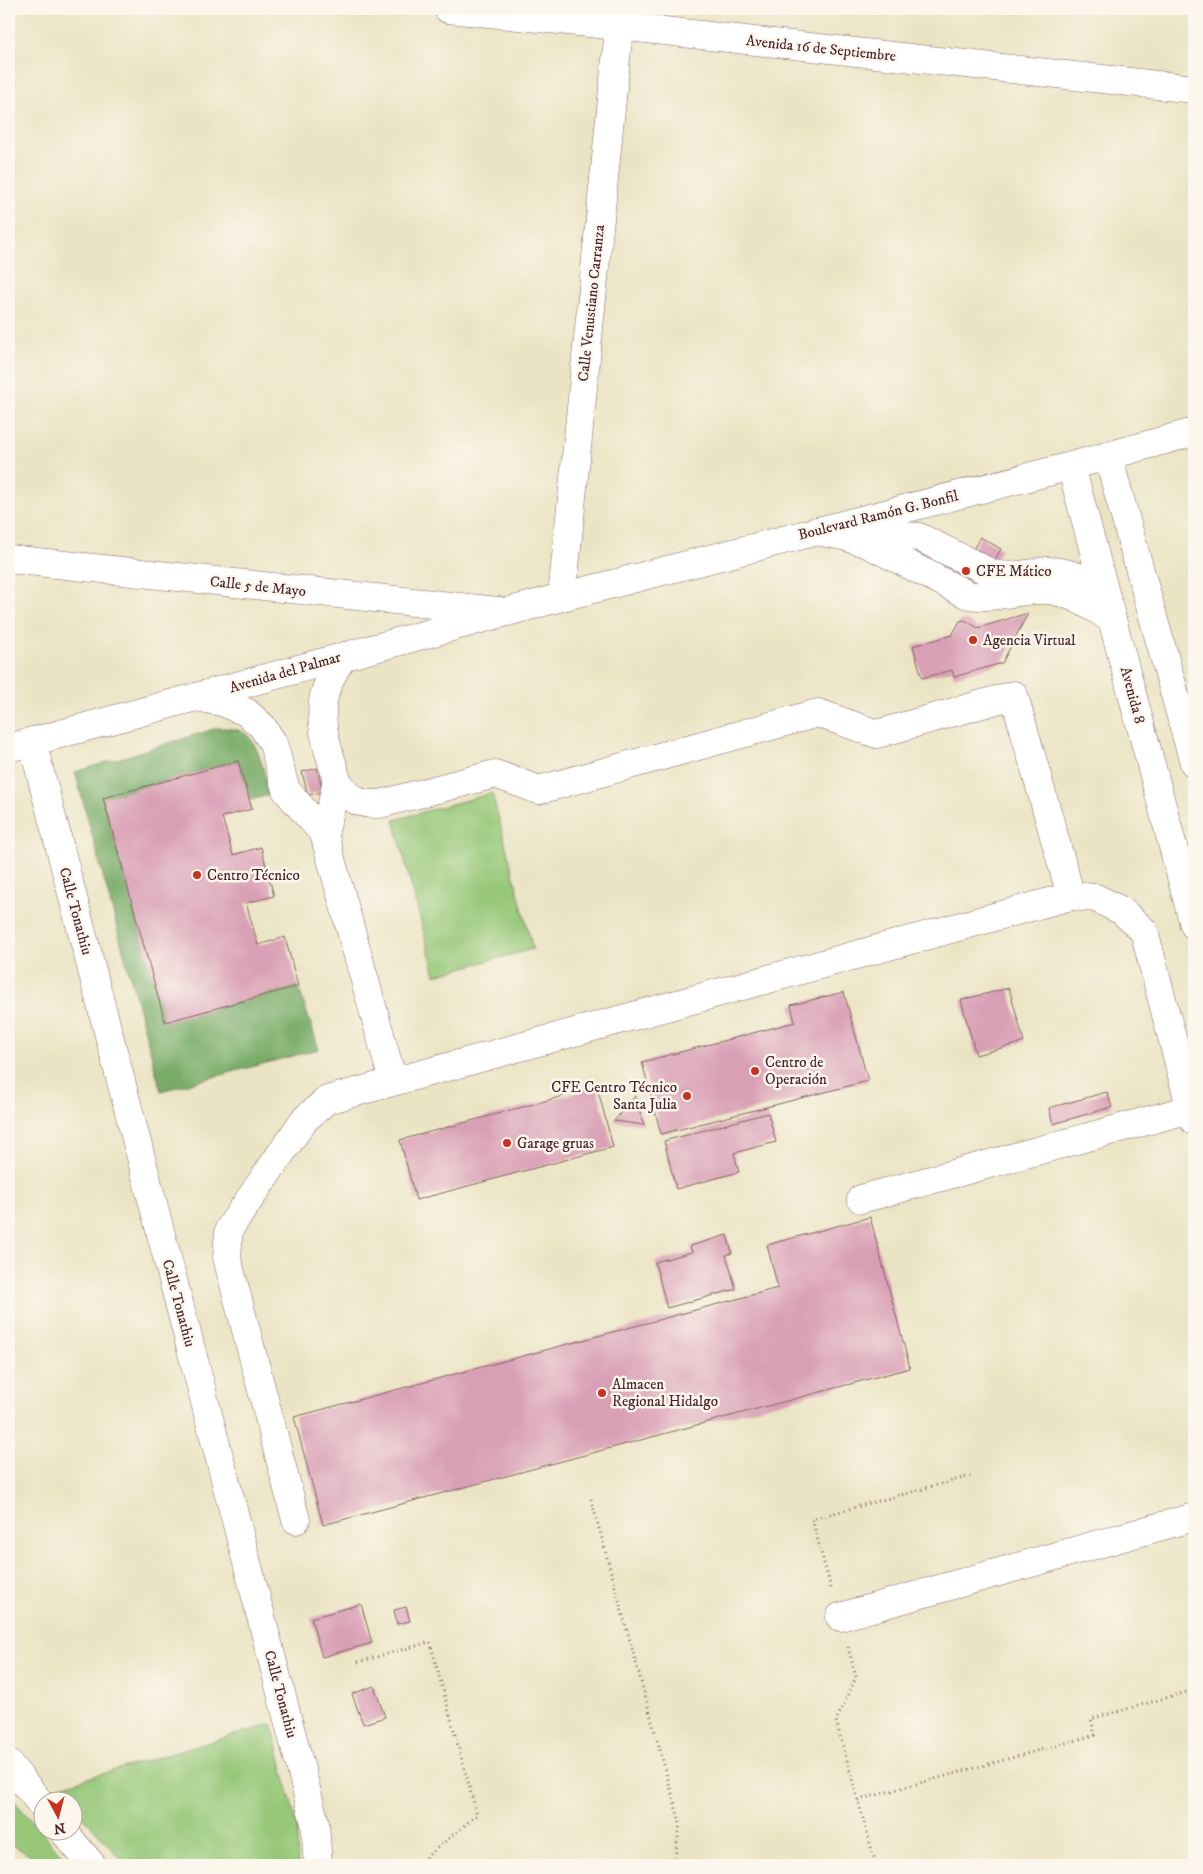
<svg xmlns="http://www.w3.org/2000/svg" width="1203" height="1874" font-family="'IM FELL DW Pica',serif">
<style>
.green{fill:#95c777;stroke:#707351}
.forest{fill:#78ac68;stroke:#61664a}
.building{fill:#d99fb5}
.lines{fill:none;stroke-linecap:round;stroke-linejoin:round}
.minor-casing{stroke:#826461;stroke-width:29}
.major-casing{stroke:#826461;stroke-width:29}
.path{stroke:#826461;stroke-width:3;stroke-dasharray:1 4;stroke-linecap:butt}
.minor{stroke:#fff;stroke-width:28}
.major{stroke:#fff;stroke-width:28}
.poi-dot{fill:#c8321e;stroke:#fbf7ec;stroke-width:2}
.labels{text-anchor:middle;stroke-width:5;stroke-linejoin:round;paint-order:stroke}
.street-label{font-size:15px;fill:#4a1f2b;stroke:#fbf7ec}
.poi-label{font-size:15px;fill:#4a1f2b;stroke:#fbf7ec;text-anchor:start}
</style>
<rect width="100%" height="100%" fill="#fbf7ec"/>
<filter id="ink" filterUnits="userSpaceOnUse"><feTurbulence type="fractalNoise" baseFrequency=".02" numOctaves="2"/><feDisplacementMap in="SourceGraphic" scale="10" xChannelSelector="R" yChannelSelector="G"/><feConvolveMatrix kernelMatrix="1 2 1 2 8 2 1 2 1" color-interpolation-filters="sRGB"/></filter>
<filter id="wash" filterUnits="userSpaceOnUse"><feTurbulence type="fractalNoise" baseFrequency=".0096" numOctaves="4" result="noise"/><feDisplacementMap in="SourceGraphic" scale="20" xChannelSelector="R" yChannelSelector="G"/><feGaussianBlur stdDeviation="1.12" result="paint"/><feColorMatrix in="noise" values="0 0 0 0 0 0 0 0 0 0 0 0 0 0 0 0 0 1.4 0 .05"/><feComposite in="paint" operator="in"/></filter>
<g filter="url(#wash)">
<rect width="100%" height="100%" fill="#ebe4c4"/>
<!-- green -->
<g class="green">
<path d="M492,793L533,949L435,975L394,820Z"/>
<path d="M272,1724L297,1826L298,1865H126L73,1805L72,1802L70,1801L57,1787Z"/>
<path d="M9,1795L70,1865H46L9,1843Z"/>
</g>
<!-- forest -->
<path class="forest" d="M217,728C227,728 236,728 244,733C260,742 265,778 269,795L251,800L238,761L103,798L165,1022L298,986L319,1049L161,1091L75,772Z"/>
<g id="blocks">
<!-- building -->
<g class="building">
<path d="M980,537L1001,549L984,580L971,573L956,600L934,589L950,560L963,568Z"/>
<path d="M1028,613L1002,663L954,677L952,670L922,678L913,646L952,635L960,621L965,620L978,628Z"/>
<path d="M238,761L252,809L222,817L233,855L261,847L274,896L246,903L258,945L285,937L298,986L165,1022L103,798Z"/>
<path d="M317,768L323,792L308,795L302,772Z"/>
<path d="M1009,988L1024,1042L976,1055L961,1000Z"/>
<path d="M844,992L868,1081L661,1134L642,1062L795,1022L791,1005Z"/>
<path d="M597,1087L613,1147L416,1200L400,1140Z"/>
<path d="M1107,1092L1112,1107L1053,1124L1049,1108Z"/>
<path d="M635,1096L644,1125L614,1121Z"/>
<path d="M768,1113L776,1142L734,1153L739,1172L676,1189L664,1141Z"/>
<path d="M870,1217L910,1368L323,1525L294,1417L778,1288L767,1245Z"/>
<path d="M727,1235L732,1253L726,1255L736,1289L667,1308L655,1262L692,1252L690,1246Z"/>
<path d="M361,1604L372,1643L322,1657L311,1618Z"/>
<path d="M406,1607L410,1621L397,1624L394,1610Z"/>
<path d="M374,1686L385,1717L363,1724L352,1694Z"/>
</g>
</g>
</g>
<g filter="url(#ink)">
<use href="#blocks" fill-opacity="0" stroke="#826461" stroke-width="1"/>
<g class="lines">
<defs>
<g id="minor">
<path d="M1108,456L1194,763"/>
<path d="M1071,466L1194,925"/>
<path d="M817,531L843,536L868,544L968,595C992,599 1013,591 1037,590C1066,588 1089,605 1112,619"/>
<path d="M868,544L906,536L919,537L993,574C1012,578 1029,573 1048,571C1060,571 1071,574 1082,578L1091,606"/>
<path d="M9,559L507,612"/>
<path d="M562,597L621,9"/>
<path d="M196,697L222,702L246,712L262,726L273,743L286,790L324,834L393,1081"/>
<path d="M32,741L315,1823L318,1865"/>
<path d="M336,779C350,799 356,805 380,804L495,774L539,790L818,713L877,734L1014,695L1071,896"/>
<path d="M324,834C327,822 337,788 336,778C335,769 330,758 328,749C317,711 321,687 344,656"/>
<path d="M861,1199L1194,1108"/>
<path d="M296,1520L227,1258L229,1229L304,1120L327,1100L1071,896L1096,898L1122,911L1144,931L1194,1121"/>
<path d="M840,1617L1194,1517"/>
<path d="M9,1764L42,1805"/>
<path d="M64,1832L92,1865"/>
</g>
<g id="major">
<path d="M448,9L619,26L1194,89"/>
<path d="M9,748L562,597L1071,466L1194,432"/>
</g>
</defs>
<!-- minor casing -->
<use href="#minor" class="minor-casing"/>
<!-- major casing -->
<use href="#major" class="major-casing"/>
<!-- path -->
<g class="path">
<path d="M591,1499L680,1823L674,1865"/>
<path d="M831,1588L812,1519L974,1475"/>
<path d="M848,1647L856,1677L836,1721L876,1865"/>
<path d="M358,1662L430,1642L477,1815L425,1858L421,1865"/>
<path d="M858,1800L1095,1735L1091,1719L1194,1690"/>
</g>
<!-- minor -->
<use href="#minor" class="minor"/>
<!-- major -->
<use href="#major" class="major"/>
</g>
</g>
<!-- markers -->
<g class="poi-dot">
<circle cx="966" cy="571" r="5"/>
<circle cx="973" cy="640" r="5"/>
<circle cx="197" cy="875" r="5"/>
<circle cx="755" cy="1071" r="5"/>
<circle cx="687" cy="1096" r="5"/>
<circle cx="507" cy="1143" r="5"/>
<circle cx="602" cy="1393" r="5"/>
</g>
<g class="labels">
<!-- street labels -->
<g class="street-label">
<text transform="translate(821 48) rotate(6)" y="5">Avenida 16 de Septiembre</text>
<text transform="translate(591 303) rotate(-84)" y="5">Calle Venustiano Carranza</text>
<text transform="translate(878 515) rotate(-14)" y="5">Boulevard Ramón G. Bonfil</text>
<text transform="translate(258 586) rotate(6)" y="5">Calle 5 de Mayo</text>
<text transform="translate(285 672) rotate(-16)" y="5">Avenida del Palmar</text>
<text transform="translate(1133 695) rotate(75)" y="5">Avenida 8</text>
<text transform="translate(76 911) rotate(75)" y="5">Calle Tonathiu</text>
<text transform="translate(179 1303) rotate(75)" y="5">Calle Tonathiu</text>
<text transform="translate(281 1694) rotate(75)" y="5">Calle Tonathiu</text>
</g>
<!-- poi labels -->
<g class="poi-label">
<text x="976" y="576">CFE Mático</text>
<text x="983" y="645">Agencia Virtual</text>
<text x="207" y="880">Centro Técnico</text>
<text x="765" y="1067">Centro de<tspan x="765" dy="17">Operación</tspan></text>
<text x="677" y="1092" text-anchor="end">CFE Centro Técnico<tspan x="677" dy="17">Santa Julia</tspan></text>
<text x="517" y="1148">Garage gruas</text>
<text x="612" y="1389">Almacen<tspan x="612" dy="17">Regional Hidalgo</tspan></text>
</g>
</g>
<!-- margin -->
<rect width="1203" height="1874" fill="none" stroke="#fbf7ec" stroke-width="30"/>
<!-- north arrow -->
<g transform="translate(58 1816) rotate(173)"><circle r="24" fill="#fbf7ec" stroke="#b4a19f"/>
<path d="M0-4L9 19L0 12L-9 19Z" fill="#c8321e"/>
<text y="-8" font-size="14" font-weight="bold" text-anchor="middle" fill="#4a1f2b">N</text>
</g>
</svg>
